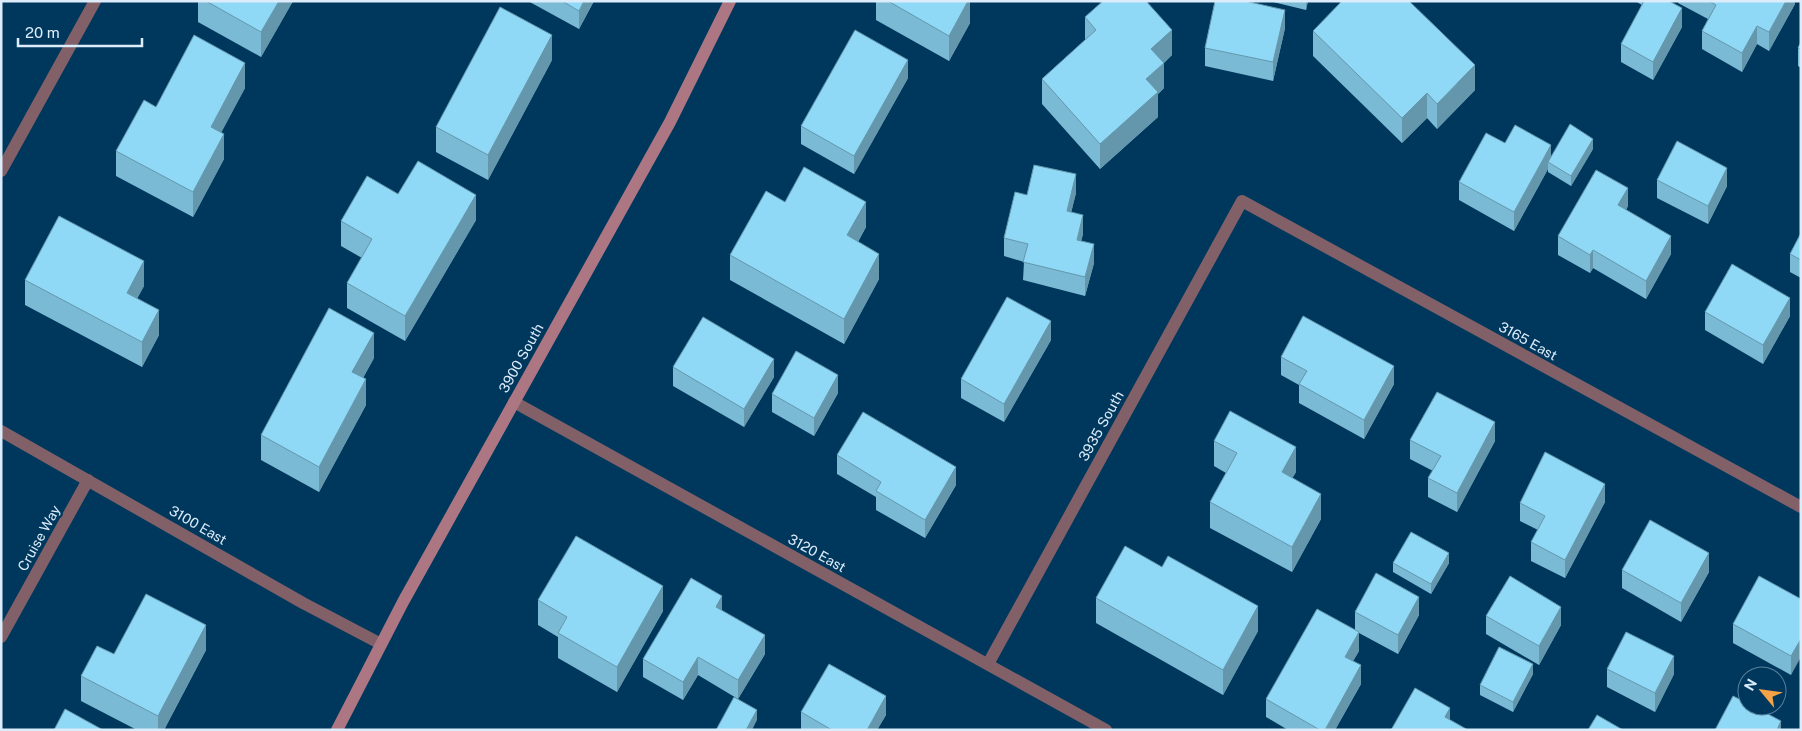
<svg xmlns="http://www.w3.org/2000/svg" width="1802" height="731" font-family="'Public Sans',sans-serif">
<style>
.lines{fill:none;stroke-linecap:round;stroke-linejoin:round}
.street{stroke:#826067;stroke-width:12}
.secondary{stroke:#ac7782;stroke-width:12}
.wall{fill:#7bbad4}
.shaded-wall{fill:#6497ac}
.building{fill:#8fd8f6;stroke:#6497ac}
.labels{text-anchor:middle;stroke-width:5;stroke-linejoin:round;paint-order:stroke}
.street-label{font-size:14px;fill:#dcecfa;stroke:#00385d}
</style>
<rect width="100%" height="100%" fill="#00385d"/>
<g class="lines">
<!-- street -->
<g class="street">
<path d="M1,171L95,1"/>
<path d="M514,402L1106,730"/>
<path d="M1,431L303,603L381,644"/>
<path d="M1,637L88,480"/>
<path d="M988,664L1242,201L1801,507"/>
</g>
<!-- secondary -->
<path class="secondary" d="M337,730L403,602L670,122L730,1"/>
</g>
<!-- wall -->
<g class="wall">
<path d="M198,1H293L261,57L198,22Z"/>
<path d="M528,1H594L579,29Z"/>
<path d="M876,1H970V23L949,61L876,20Z"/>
<path d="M1269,1H1308L1306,10Z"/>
<path d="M1635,1H1643L1642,5Z"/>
<path d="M1678,1H1795V4L1769,51L1757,44L1742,72L1702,49V31L1708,19L1678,3Z"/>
<path d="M1085,17L1172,55L1164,63V88L1158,94V117L1100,169L1042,104V79L1085,40Z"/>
<path d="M1682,27L1653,80L1621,62V44Z"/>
<path d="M1285,28L1273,81L1205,66V48Z"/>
<path d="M1313,31L1475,90L1437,129L1427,118L1402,143L1313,56Z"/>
<path d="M1801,42V68L1798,66V48Z"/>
<path d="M552,60L488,180L436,152V127Z"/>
<path d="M908,78L854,174L801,144V126Z"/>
<path d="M245,88L221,132L224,159L193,217L116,176V151L156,107Z"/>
<path d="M1505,143L1551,157L1593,149L1571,186L1548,172V169L1514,231L1459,200V182Z"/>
<path d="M1657,180L1727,186L1708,224L1657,198Z"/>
<path d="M1076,193L1071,212L1083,234L1081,241L1094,263L1085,296L1023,280L1024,262L1004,256V238L1027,195Z"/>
<path d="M398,194L476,220L405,341L347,308V283L362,258L341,246V221Z"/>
<path d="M785,202L866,227L858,242L879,279L844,344L730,280V255Z"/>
<path d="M1628,206L1626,210L1671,254L1646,299L1593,268L1590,273L1558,255V236Z"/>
<path d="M1801,233V278L1790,272V254Z"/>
<path d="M25,280L144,286L137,298L159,335L142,367L25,305Z"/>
<path d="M1705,312L1790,316L1763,364L1705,330Z"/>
<path d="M1051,340L1004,422L961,398V379Z"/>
<path d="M1281,357L1394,384L1364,439L1299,403V385L1281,375Z"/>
<path d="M374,358L363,378L366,405L319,492L261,460V435Z"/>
<path d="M673,367L774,377L744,427L673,386Z"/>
<path d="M838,393L814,436L772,412V394Z"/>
<path d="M1410,440L1495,441L1457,512L1428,497V478L1433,471L1410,459Z"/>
<path d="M1214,441L1296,472L1292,478L1321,519L1292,572L1210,528V502L1226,473L1214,466Z"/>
<path d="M837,455L956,485L925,538L876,510V497L837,474Z"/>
<path d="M1605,502L1565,578L1531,561V542L1538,530L1520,521V503Z"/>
<path d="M1393,563H1449L1431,594L1393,572Z"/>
<path d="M1622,570L1709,572L1681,622L1622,588Z"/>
<path d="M1096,598L1258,631L1223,695L1096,623Z"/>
<path d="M1801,599L1791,675L1733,643V624Z"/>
<path d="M538,600L663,611L617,692L558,658V637L538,625Z"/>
<path d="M722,611L765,654L738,699L698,675L683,700L643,677V659Z"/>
<path d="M1355,612L1419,615L1398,654L1359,633V651L1353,661L1361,684L1335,730H1288L1266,717V699L1355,630Z"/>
<path d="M1486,616L1561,625L1539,665L1486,634Z"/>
<path d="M206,650L164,730H137L81,701V676L114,654Z"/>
<path d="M1607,669L1674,674L1655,712L1607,687Z"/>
<path d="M1533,674L1513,712L1480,695V685Z"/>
<path d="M801,712L886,715L877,730H801Z"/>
</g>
<!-- shaded-wall -->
<g class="shaded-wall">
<path d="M279,1H293L261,57V32Z"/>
<path d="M584,1H594L579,29V11Z"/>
<path d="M968,1H970V23L949,61V36Z"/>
<path d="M1306,1H1308L1306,10Z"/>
<path d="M1786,1H1795V4L1769,51V32Z"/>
<path d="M1682,8V27L1653,80V62Z"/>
<path d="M1285,10V28L1273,81V62Z"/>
<path d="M1757,26V44L1742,72V53Z"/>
<path d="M1172,30V55L1151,74V49Z"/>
<path d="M552,35V60L488,180V155Z"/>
<path d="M908,60V78L854,174V156Z"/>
<path d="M245,63V88L211,152V127Z"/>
<path d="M1164,63V88L1158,94V117L1100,169V144L1146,79Z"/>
<path d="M1475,65V90L1437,129V104Z"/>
<path d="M1427,93V118L1402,143V118Z"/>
<path d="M224,134V159L193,217V192Z"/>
<path d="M1593,139V149L1571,186V176Z"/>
<path d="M1551,145V163L1548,162V169L1514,231V212Z"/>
<path d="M1727,168V186L1708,224V206Z"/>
<path d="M1076,174V193L1067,230V211Z"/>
<path d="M1628,188V206L1618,223V205Z"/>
<path d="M476,195V220L405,341V316Z"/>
<path d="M866,202V227L847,261V235Z"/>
<path d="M1083,215V234L1077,259V240Z"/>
<path d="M1671,236V254L1646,299V281Z"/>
<path d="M1094,244V263L1085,296V277Z"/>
<path d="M1593,250V268L1590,273V255Z"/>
<path d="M879,254V279L844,344V319Z"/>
<path d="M144,261V286L127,318V293Z"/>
<path d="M1790,298V316L1763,364V345Z"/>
<path d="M159,310V335L142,367V342Z"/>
<path d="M1051,321V340L1004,422V404Z"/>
<path d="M374,333V358L352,397V372Z"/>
<path d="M774,359V377L744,427V409Z"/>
<path d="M1394,366V384L1364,439V420Z"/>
<path d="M838,375V393L814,436V418Z"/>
<path d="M366,379V405L319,492V467Z"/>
<path d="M1495,422V441L1457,512V493Z"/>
<path d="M1296,447V472L1282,497V472Z"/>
<path d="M956,467V485L925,538V520Z"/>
<path d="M1605,484V502L1565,578V560Z"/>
<path d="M1321,494V519L1292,572V547Z"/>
<path d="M1449,553V563L1431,594V584Z"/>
<path d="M1709,553V572L1681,622V603Z"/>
<path d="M663,586V611L617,692V667Z"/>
<path d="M722,596V615L716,607Z"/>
<path d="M1419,597V615L1398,654V635Z"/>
<path d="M1258,606V631L1223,695V670Z"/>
<path d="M1561,607V625L1539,665V646Z"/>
<path d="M206,625V650L164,730H158V716Z"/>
<path d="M1359,632V651L1345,675V657Z"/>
<path d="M765,635V654L738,699V680Z"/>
<path d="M1801,639V657L1791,675V656Z"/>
<path d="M1674,656V674L1655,712V693Z"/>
<path d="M698,657V675L683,700V682Z"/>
<path d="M1533,664V674L1513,712V702Z"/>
<path d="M1361,665V684L1335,730H1325Z"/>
<path d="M886,696V715L877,730H867Z"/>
<path d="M1450,708V727L1445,717Z"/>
<path d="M757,710V720L752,730H746Z"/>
<path d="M1781,721V730H1777Z"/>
</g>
<!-- building -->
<g class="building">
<path d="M206,1H279L261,32Z"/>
<path d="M562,1H584L579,11Z"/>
<path d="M888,1H968L949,36Z"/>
<path d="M1103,1H1146L1172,30L1151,49L1164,63L1146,79L1158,92L1100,144L1042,79L1096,30L1085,17Z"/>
<path d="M1215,1H1245L1285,10L1273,62L1205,48Z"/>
<path d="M1342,1H1409L1475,65L1437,104L1427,93L1402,118L1313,31Z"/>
<path d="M1644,1H1669L1682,8L1653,62L1621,44Z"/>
<path d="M1709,1H1786L1769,32L1757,26L1742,53L1702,31L1716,5Z"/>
<path d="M500,7L552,35L488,155L436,127Z"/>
<path d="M855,30L908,60L854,156L801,126Z"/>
<path d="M194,35L245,63L211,127L224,134L193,192L116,151L144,100L156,107Z"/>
<path d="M1801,42V49L1798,48Z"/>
<path d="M1570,124L1593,139L1571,176L1548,162Z"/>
<path d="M1515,125L1551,145L1514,212L1459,182L1486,133L1505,143Z"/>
<path d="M1677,141L1727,168L1708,206L1657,180Z"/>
<path d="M418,161L476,195L405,316L347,283L372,239L341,221L367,176L398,194Z"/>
<path d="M1034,165L1076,174L1067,211L1083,215L1077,240L1094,244L1085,277L1023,262L1028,244L1004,238L1015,192L1027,195Z"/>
<path d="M804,167L866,202L847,235L879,254L844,319L730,255L766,191L785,202Z"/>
<path d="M1596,170L1628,188L1618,205L1671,236L1646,281L1593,250L1590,255L1558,236Z"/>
<path d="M59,216L144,261L127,293L159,310L142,342L25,280Z"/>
<path d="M1801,233V260L1790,254Z"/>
<path d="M1732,264L1790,298L1763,345L1705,312Z"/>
<path d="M1007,297L1051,321L1004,404L961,379Z"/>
<path d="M329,308L374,333L352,372L366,379L319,467L261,435Z"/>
<path d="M1303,316L1394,366L1364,420L1299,384L1307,371L1281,357Z"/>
<path d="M703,317L774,359L744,409L673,367Z"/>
<path d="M796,351L838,375L814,418L772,394Z"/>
<path d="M1437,392L1495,422L1457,493L1428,478L1441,456L1410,440Z"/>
<path d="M1230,411L1296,447L1282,472L1321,494L1292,547L1210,502L1237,453L1214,441Z"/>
<path d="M863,412L956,467L925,520L876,491L881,482L837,455Z"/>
<path d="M1545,452L1605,484L1565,560L1531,542L1545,516L1520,503Z"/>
<path d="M1650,520L1709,553L1681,603L1622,570Z"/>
<path d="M1411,532L1449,553L1431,584L1393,563Z"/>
<path d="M576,536L663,586L617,667L558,633L567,617L538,600Z"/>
<path d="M1125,546L1162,567L1168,556L1258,606L1223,670L1096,598Z"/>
<path d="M1376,573L1419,597L1398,635L1355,612Z"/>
<path d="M1510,576L1561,607L1539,646L1486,616Z"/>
<path d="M1759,576L1801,599V639L1791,656L1733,624Z"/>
<path d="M691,578L722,596L716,607L765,635L738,680L698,657L683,682L643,659Z"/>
<path d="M146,594L206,625L158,716L81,676L97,646L114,654Z"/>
<path d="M1317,609L1359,632L1345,657L1361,665L1325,730H1320L1266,699Z"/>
<path d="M1626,632L1674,656L1655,693L1607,669Z"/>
<path d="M1499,647L1533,664L1513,702L1480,685Z"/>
<path d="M829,664L886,696L867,730H832L801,712Z"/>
<path d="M1415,688L1450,708L1445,717L1468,730H1391Z"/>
<path d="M1733,696L1747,703V706H1753L1781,721L1777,730H1715Z"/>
<path d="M734,697L757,710L746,730H716Z"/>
<path d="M65,709L103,730H54Z"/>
<path d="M1597,715L1623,730H1588Z"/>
</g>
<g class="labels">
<!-- street labels -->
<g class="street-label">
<text transform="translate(1528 341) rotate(29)" y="5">3165 East</text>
<text transform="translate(521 358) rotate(-61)" y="5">3900 South</text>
<text transform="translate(1101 426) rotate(-61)" y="5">3935 South</text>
<text transform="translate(198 525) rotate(30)" y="5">3100 East</text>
<text transform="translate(39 538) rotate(-61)" y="5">Cruise Way</text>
<text transform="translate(817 553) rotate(29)" y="5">3120 East</text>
</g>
</g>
<!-- border -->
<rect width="1802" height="731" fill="none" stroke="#dcecfa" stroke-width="5"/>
<!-- north arrow -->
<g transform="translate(1762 691) rotate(299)"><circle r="24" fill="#00385d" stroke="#58809c"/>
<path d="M0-4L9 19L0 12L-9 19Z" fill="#f5a346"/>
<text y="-8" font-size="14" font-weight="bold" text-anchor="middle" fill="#dcecfa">N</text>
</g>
<!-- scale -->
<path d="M18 38v8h124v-8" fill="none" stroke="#dcecfa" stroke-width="2.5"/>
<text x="25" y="38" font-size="15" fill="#dcecfa" stroke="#00385d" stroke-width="4" paint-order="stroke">20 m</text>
</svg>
